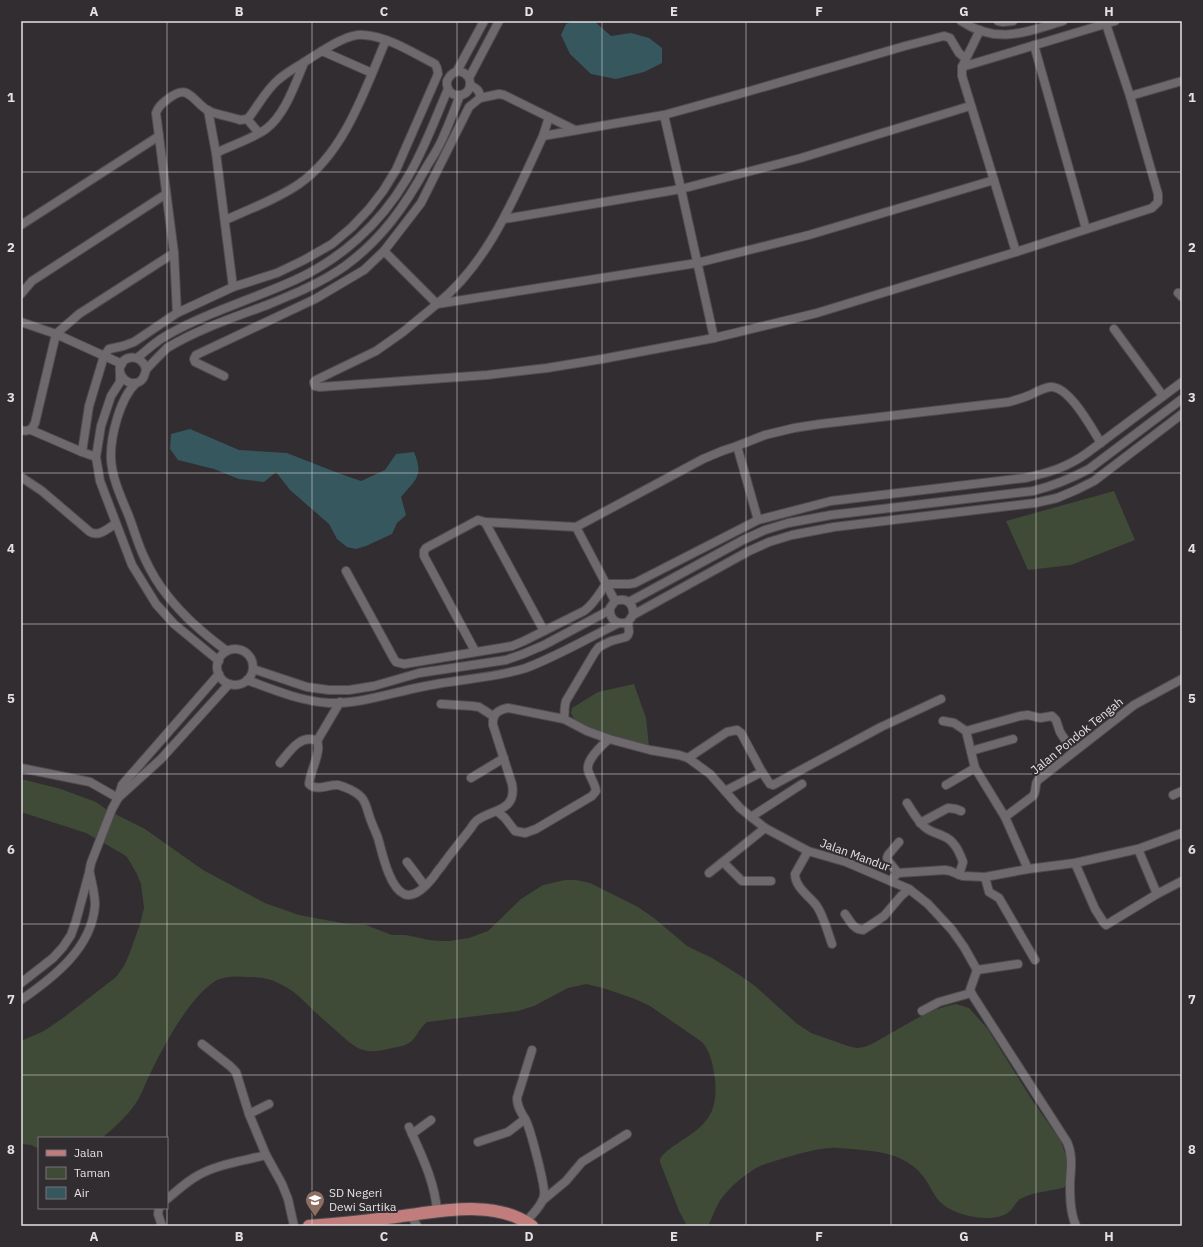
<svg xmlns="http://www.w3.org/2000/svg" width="1203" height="1247" font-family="'IBM Plex Sans',sans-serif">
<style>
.green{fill:#3f4a37}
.water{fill:#36575e}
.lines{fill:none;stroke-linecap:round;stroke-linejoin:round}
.street-casing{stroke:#4f4b4e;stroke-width:10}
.primary-casing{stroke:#4f4b4e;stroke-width:14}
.street{stroke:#6e696d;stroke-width:8}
.primary{stroke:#c07d7c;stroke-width:12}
.grid{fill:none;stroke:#e4e1e4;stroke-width:1;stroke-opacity:0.55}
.labels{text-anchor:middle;stroke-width:4;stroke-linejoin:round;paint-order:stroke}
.street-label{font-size:12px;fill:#e4e1e4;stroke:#322d31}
.poi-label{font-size:12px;fill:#e4e1e4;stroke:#322d31;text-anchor:start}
.neatline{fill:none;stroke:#e4e1e4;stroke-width:1.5}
.grid-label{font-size:13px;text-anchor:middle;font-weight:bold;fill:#e4e1e4}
</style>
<rect width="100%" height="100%" fill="#322d31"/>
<!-- green -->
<g class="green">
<path d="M1114,491L1135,540L1071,565L1028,570L1006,521Z"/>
<path d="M634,684L646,718L649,746L597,732L576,722L571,713L572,708L598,692Z"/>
<path d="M21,779L61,789L96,802L107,810L145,829L203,870L265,903L299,915L347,924L366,925L392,935H406L429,940L440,941H449L469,938L488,931L521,899L543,885L565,880H576L590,883L638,907L654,918L687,946L712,958L741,976L755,986L796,1023L811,1033L848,1046L857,1048L864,1047L872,1044L912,1021L931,1011L947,1006L956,1004L969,1008L987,1028L1034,1103L1061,1141L1066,1156V1185L1063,1188C1050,1191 1034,1192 1022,1198C1017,1200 1015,1205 1012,1209C1004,1219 987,1219 975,1217C961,1215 944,1209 936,1197C926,1181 925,1174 907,1162C891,1152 871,1151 852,1149C845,1149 838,1147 831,1148C813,1149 795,1155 778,1160C768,1163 758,1166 750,1172C738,1180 725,1192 718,1204C714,1211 712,1219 708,1226H687L679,1211L660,1162V1159C665,1151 674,1146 681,1141C708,1124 718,1112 715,1079C713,1066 711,1052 702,1042L650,1006L635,999L603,988L586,984L568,988L534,1006L518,1011L427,1022C419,1028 416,1039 409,1043C404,1046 398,1047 392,1048C384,1050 376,1052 368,1051C358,1050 350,1043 342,1036C333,1028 324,1020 315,1012C305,1002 295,991 282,985C271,978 260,977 247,977C238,976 226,976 217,980C191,995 165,1043 152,1070C147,1079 144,1089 139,1098C130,1114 116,1126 102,1138H39V1149L31,1145L21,1144V1041L44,1031L63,1018L116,977L124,966L129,955L140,924L144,908L141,884L137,874L127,857L121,853L86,833L21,812Z"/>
</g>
<!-- water -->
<g class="water">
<path d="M574,21H594L611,36L631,33L649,38L662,48V63L644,72L616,79L591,74L570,54L561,35L566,24Z"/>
<path d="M190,429L239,450L287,453L338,473L361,481L385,470L396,454L414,452C424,476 416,479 401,497L406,515L397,523L392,534L366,546L356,549L347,547L337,539L329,524L290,490L276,472L264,482L239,479L214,469L178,460L170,449L171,434Z"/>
</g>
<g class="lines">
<defs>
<g id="street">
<path d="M961,21C997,45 1026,32 1063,21"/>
<path d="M998,21L1003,22L1013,21"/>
<path d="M1034,45L1086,229"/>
<path d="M322,51L372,73"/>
<path d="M966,59L959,53L950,38L944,36L905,46L736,95L664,115L543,136C515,196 489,262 437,304L697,263L809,235L994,180"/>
<path d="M962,67L1115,21"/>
<path d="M457,71L484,21"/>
<path d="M469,78C462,68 452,70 447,81C445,102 476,99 469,78L499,21"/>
<path d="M470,85C477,89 480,90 480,98"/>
<path d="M1130,96L1182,81"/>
<path d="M208,110L216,153L233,287"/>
<path d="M247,119L259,133"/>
<path d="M575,130L504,95L499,94L480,98L469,107L421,203L384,251L437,304L403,332L376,351L316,380L314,382L315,386L320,387L487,375L547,368L602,359L714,338L817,313L1016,252L962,76V67L980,30"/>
<path d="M543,136L549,117"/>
<path d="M216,153C232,145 252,139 266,129C285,115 295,84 304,63"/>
<path d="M504,219L681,189L664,115"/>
<path d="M225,220C250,209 277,199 299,184C345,152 365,89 386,40"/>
<path d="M21,225L159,136"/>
<path d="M1016,252L1152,208L1158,202V194L1130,96L1106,24"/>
<path d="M1178,293L1182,297"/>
<path d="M21,294L32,281L166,194"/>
<path d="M21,322L56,334L122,364"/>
<path d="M1114,329L1163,396"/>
<path d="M714,338L681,189L801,158L970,106"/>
<path d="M137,358C146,351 154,343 164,337C205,313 251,300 295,280C341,259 380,224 406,180C423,153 435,119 448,89"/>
<path d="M146,369C141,351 117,356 120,372C122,380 131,386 139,382C145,379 144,375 146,370C148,367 164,351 167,348C196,330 235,317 267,305C294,294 321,283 345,266C382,239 405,206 427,166C433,156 440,146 444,135C450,122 455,108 460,95"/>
<path d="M120,373V382L111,396L101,426L96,457L100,481L132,565L156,604L174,624L219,661"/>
<path d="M224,376L195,362L194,359L196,355L315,299L364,270L384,251"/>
<path d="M136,383C120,398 110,437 111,459C112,478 121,497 128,514C134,529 138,545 145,559C151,572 158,584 167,595C184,617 205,635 227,651"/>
<path d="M21,430C28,432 32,430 35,423L56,334L79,314L174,253"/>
<path d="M31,430L82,452L96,457"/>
<path d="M737,446L758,520L831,501L1025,478C1048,473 1068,467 1087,453L1182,382"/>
<path d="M82,452L89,406L104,356L109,349L123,346L134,342L177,313L233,287L277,273L304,260L332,244L352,227L369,209L383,191L396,170L438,74L437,68L435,64C413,53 389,37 364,35C346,33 321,52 306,61C297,67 287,72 278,80C267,89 259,104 250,116L247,119L240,120C232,117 213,114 207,110C191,99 188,83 168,99C162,103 158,107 156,113L174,253L177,313"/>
<path d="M21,477L42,491L90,532C99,537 107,529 115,524"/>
<path d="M485,522L544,631"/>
<path d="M576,527L615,601"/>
<path d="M346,571L394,659L396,662L404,664L512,646L524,641L584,611C594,604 599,594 606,584H629L635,583L758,520"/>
<path d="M629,602L743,540L765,530L788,523L831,515L1033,491C1053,486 1070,479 1089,469L1182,399"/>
<path d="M633,615C634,603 626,597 615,601L610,608C609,619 617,626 628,622L633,615L749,551L769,542L792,535L834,527L1035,503L1057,498L1076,490L1094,481L1182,414"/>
<path d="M628,622L629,632L628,635L626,637L611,641L599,647L595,652L566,701C564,707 565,713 564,719L587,731L609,739L650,750L679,755L688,758L710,774L740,808L765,828L808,851L846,862L909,889L928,904L952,930L964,947L977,970L970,990L973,996L1067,1142C1073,1155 1071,1168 1070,1182C1070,1197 1070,1212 1076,1226"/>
<circle cx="235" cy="667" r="18"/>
<path d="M475,651L424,556V551L426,548L478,520L485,522L576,527L703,459L722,451L737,446L765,435L794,428L820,424L1009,402C1016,400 1023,398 1030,395C1036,392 1043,388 1050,387C1069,385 1092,429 1101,443"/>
<path d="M253,669L307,687L329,690H349L374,686L419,673L506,660L523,654L544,645L610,610"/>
<path d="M247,680C274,690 300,701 329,703C360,704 391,693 421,687C455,679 492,679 526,668C558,656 588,638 619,623"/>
<path d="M441,704L472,706L479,707L493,716"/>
<path d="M943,721L954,723L966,731L975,768L1005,817"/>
<path d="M966,731L1020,716L1028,715L1040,718L1052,716L1056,720L1060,732L1073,752"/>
<path d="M317,741L340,702"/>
<path d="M971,751L1013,739"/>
<path d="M688,758L727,732L737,730L741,733L762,772L770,784L773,785L881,727L941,699"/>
<path d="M280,763C289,752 301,733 317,741C322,752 310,771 309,784C317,792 329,784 338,785C346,787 357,792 362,798C366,803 367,809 369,815C371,822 375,830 378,838C382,852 389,887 404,894C414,898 424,888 430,881C434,877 437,871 441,867C450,854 461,841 471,828C473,825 475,821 479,819C495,809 517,810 512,784L493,725C492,715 497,710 508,708L564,719"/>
<path d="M21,768L90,782L118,798"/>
<path d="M471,778L504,758"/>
<path d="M946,785L975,768"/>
<path d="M725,791L762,772"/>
<path d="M1173,795L1182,791"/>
<path d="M119,797L161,759L229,684"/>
<path d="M907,803C913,812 918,822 926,828C931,832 937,833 943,836C954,840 959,851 963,862L959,875"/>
<path d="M497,811L505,818L515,831L525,833L536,829L592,796L596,791C595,783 590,778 588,770C586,760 602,745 609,739"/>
<path d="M751,817L802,784"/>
<path d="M920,823L948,808L956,809L961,811"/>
<path d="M1138,849L1157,894L1182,881"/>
<path d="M808,851L795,874C795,887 809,896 816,905C823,914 828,933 832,944"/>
<path d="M407,862L425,886"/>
<path d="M723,862L742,881H771"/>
<path d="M1075,863L1095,909L1104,923L1106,925L1157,894"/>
<path d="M1028,869L1005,817L1033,796C1037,791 1034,785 1038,780L1134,705L1182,679"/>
<path d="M709,873L765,828"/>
<path d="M898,873L889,862L887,858L888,855L899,842"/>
<path d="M985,877L989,892L999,898L1035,960"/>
<path d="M890,881L898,873L945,870L950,871L963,876L985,877L1028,869L1075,863L1138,849L1182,833"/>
<path d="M845,914C850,921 854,930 863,930L884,916L901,896L909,889"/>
<path d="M977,970L1018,964"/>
<path d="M21,983L53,958L63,947L71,935L76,921L89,873L91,863L112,809L118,798L122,785L219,674"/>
<path d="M21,1000C54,977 92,948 95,905C95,894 92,884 90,874"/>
<path d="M922,1011L939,1002L971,993"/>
<path d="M202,1044L230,1066L236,1072L249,1114L266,1155L282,1184L288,1199L294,1226"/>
<path d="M249,1114L269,1104"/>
<path d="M409,1127C421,1154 435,1182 437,1211"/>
<path d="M412,1134L431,1120"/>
<path d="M478,1142L508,1132L525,1119"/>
<path d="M167,1199C177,1191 186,1182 197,1176C217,1164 244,1161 266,1155"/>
<path d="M542,1201L566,1181L582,1162L627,1134"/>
<path d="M159,1208L158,1214L162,1226"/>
<path d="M411,1215L417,1226"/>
<path d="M526,1222C532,1214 542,1206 544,1196C546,1187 531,1133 527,1123C523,1114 517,1109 517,1098L532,1050"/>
</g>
<path id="primary" d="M309,1226C338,1224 366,1221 395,1217C437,1212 495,1198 532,1226"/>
</defs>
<!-- street casing -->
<use href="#street" class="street-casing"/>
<!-- primary casing -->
<use href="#primary" class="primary-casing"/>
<!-- street -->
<use href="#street" class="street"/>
<!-- primary -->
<use href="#primary" class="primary"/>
</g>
<!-- grid -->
<path class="grid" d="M167,21V1138M312,21V1226M457,21V1226M602,21V1226M746,21V1226M891,21V1226M1036,21V1226M21,172H1182M21,323H1182M21,473H1182M21,624H1182M21,774H1182M21,924H1182M21,1075H1182M167,1208V1226"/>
<!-- icons -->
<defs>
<symbol id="school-pin" viewBox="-11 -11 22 30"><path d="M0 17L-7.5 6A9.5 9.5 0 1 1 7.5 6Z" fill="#8d6e63" stroke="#322d31"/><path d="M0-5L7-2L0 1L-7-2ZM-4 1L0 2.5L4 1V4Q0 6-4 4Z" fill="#fff"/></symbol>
</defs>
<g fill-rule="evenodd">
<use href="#school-pin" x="304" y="1189" width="22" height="30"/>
</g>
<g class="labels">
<!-- street labels -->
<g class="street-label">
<text transform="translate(1077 736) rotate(-39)" y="4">Jalan Pondok Tengah</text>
<text transform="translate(855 855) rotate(20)" y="4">Jalan Mandur</text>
</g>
<!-- poi labels -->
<g class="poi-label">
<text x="329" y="1197">SD Negeri<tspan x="329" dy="14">Dewi Sartika</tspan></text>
</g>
</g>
<!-- border -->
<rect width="1203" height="1247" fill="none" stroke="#322d31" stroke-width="44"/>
<!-- legend -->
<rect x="38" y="1137" width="130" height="72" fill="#322d31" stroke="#797579"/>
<rect x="46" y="1150" width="20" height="6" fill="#c07d7c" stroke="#797579"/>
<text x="74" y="1157" font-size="12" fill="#e4e1e4">Jalan</text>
<rect x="46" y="1167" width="20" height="12" fill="#3f4a37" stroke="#797579"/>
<text x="74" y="1177" font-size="12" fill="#e4e1e4">Taman</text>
<rect x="46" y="1187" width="20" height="12" fill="#36575e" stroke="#797579"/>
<text x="74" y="1197" font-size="12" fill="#e4e1e4">Air</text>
<rect x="22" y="22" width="1159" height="1203" class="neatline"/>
<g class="grid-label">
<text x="94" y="16">A</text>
<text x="239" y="16">B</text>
<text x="384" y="16">C</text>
<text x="529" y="16">D</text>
<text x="674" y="16">E</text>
<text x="819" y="16">F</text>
<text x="964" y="16">G</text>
<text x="1109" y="16">H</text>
<text x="11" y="102">1</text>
<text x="1192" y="102">1</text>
<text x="11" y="252">2</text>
<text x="1192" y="252">2</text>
<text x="11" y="402">3</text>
<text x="1192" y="402">3</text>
<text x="11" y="553">4</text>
<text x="1192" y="553">4</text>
<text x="11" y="703">5</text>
<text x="1192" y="703">5</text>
<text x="11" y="854">6</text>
<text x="1192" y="854">6</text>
<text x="11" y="1004">7</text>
<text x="1192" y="1004">7</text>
<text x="11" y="1154">8</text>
<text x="1192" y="1154">8</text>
<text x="94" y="1241">A</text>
<text x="239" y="1241">B</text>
<text x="384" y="1241">C</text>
<text x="529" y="1241">D</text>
<text x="674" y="1241">E</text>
<text x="819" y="1241">F</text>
<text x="964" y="1241">G</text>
<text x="1109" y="1241">H</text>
</g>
</svg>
